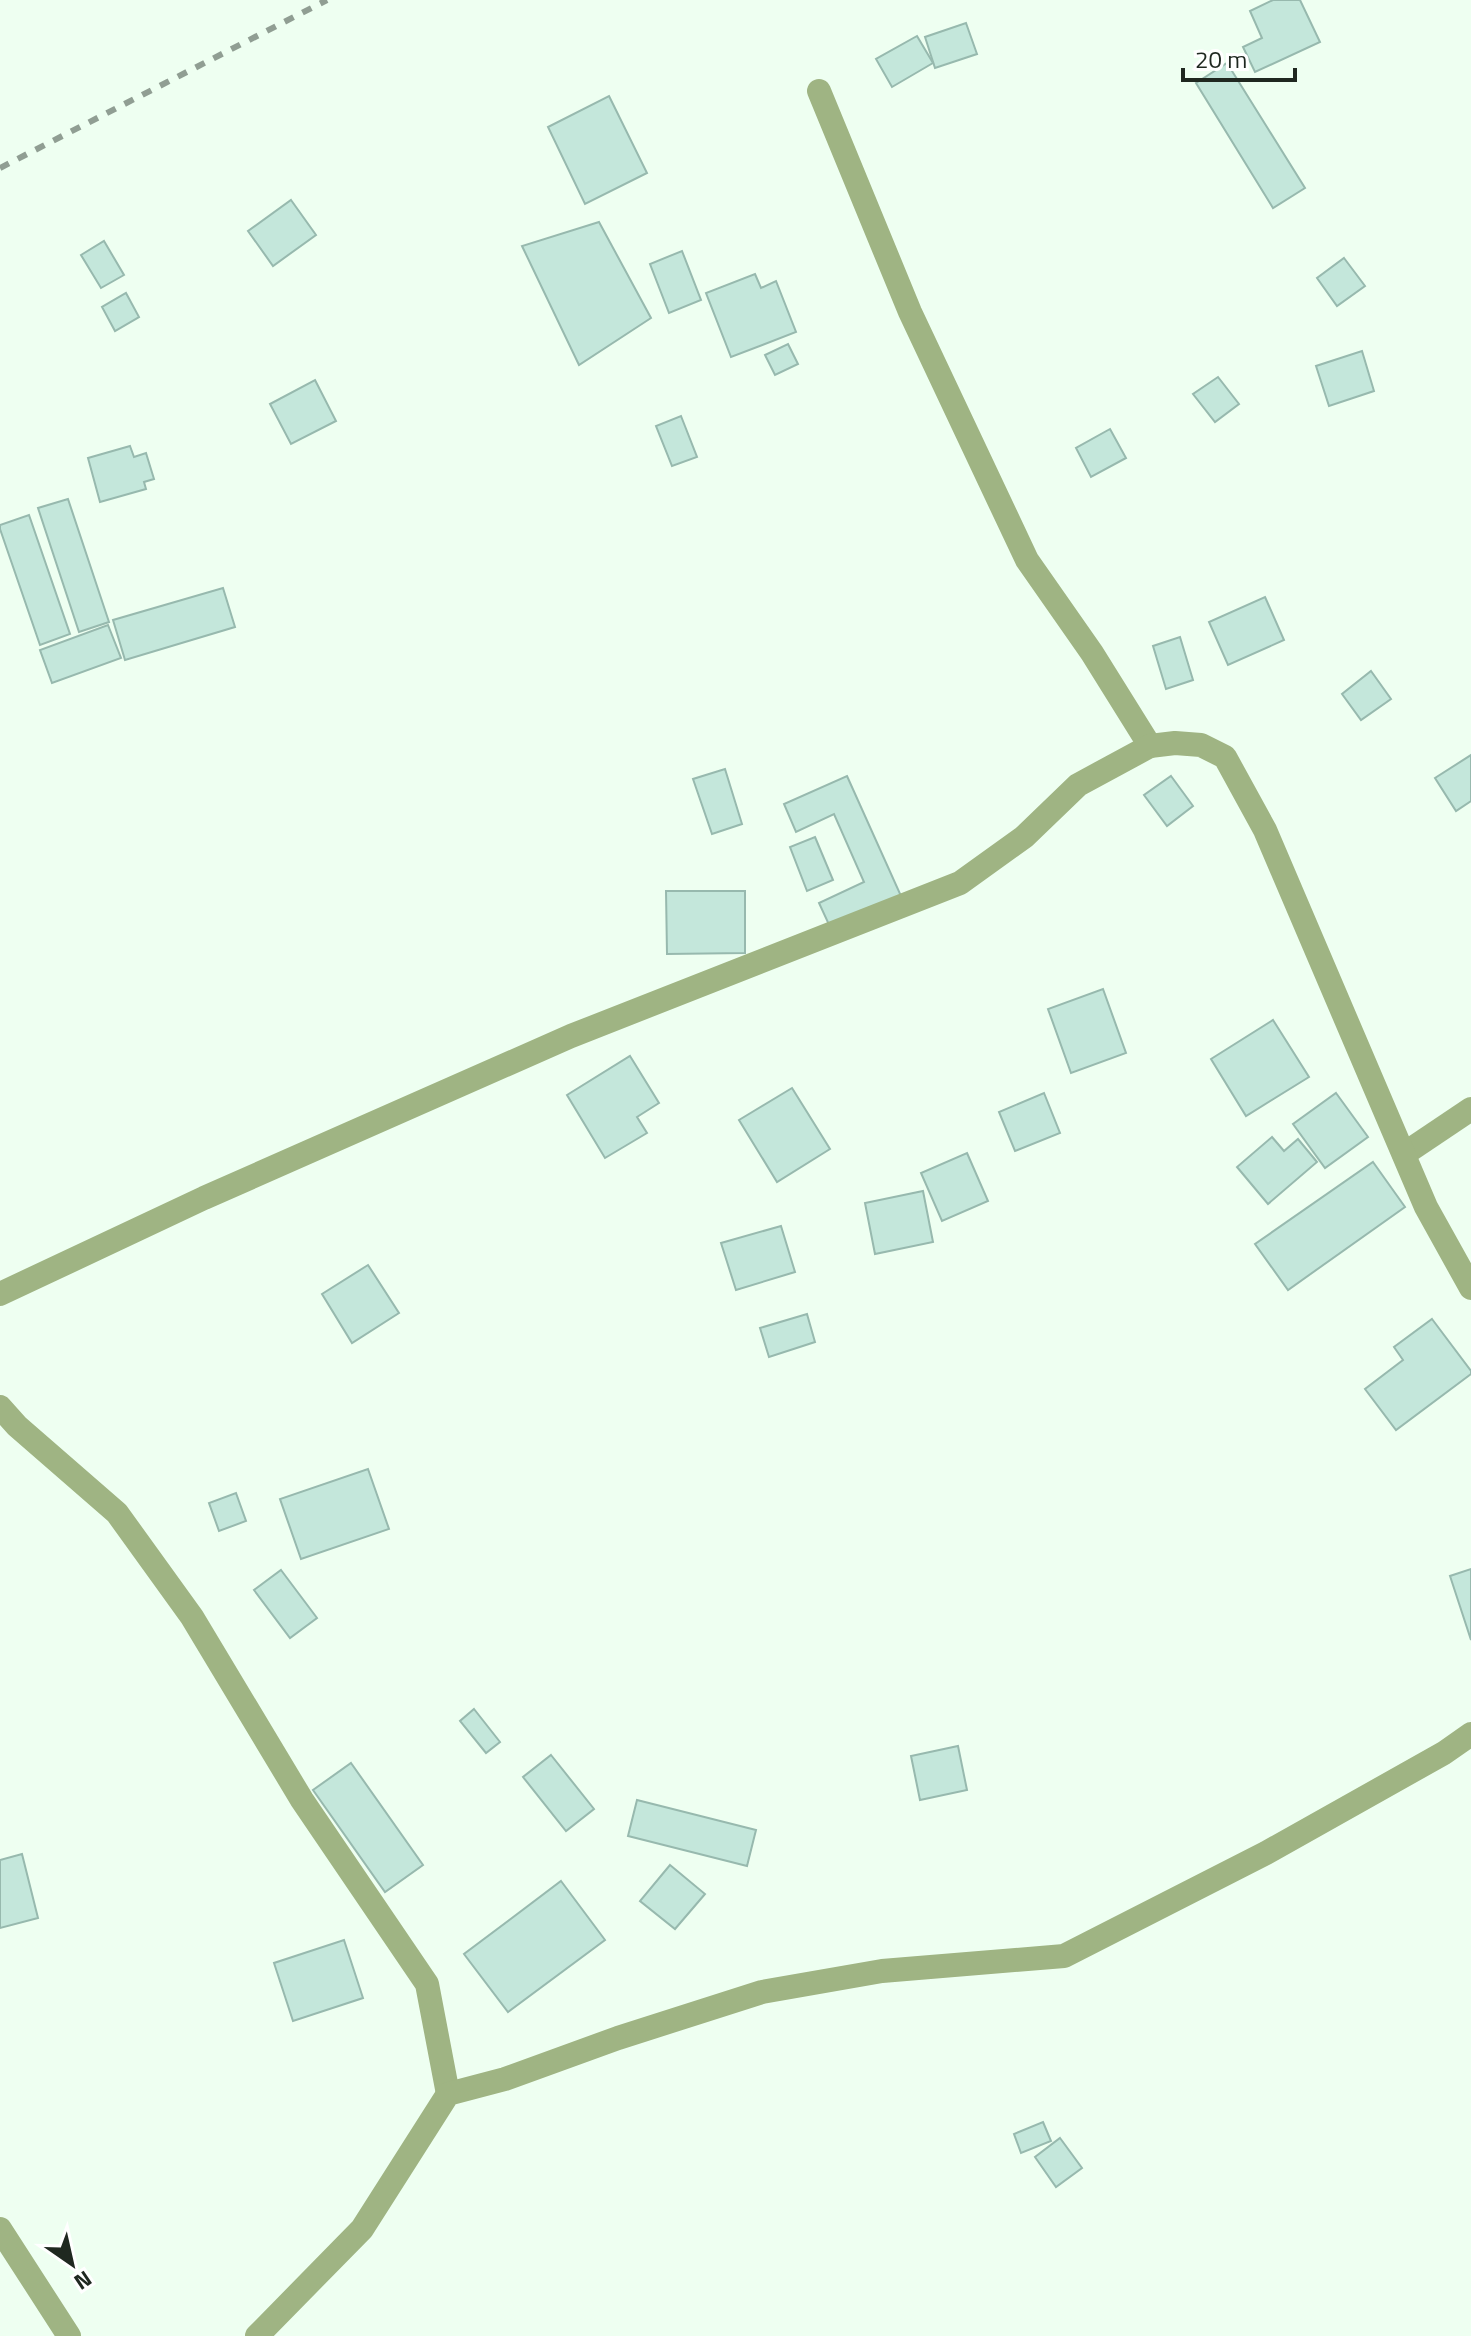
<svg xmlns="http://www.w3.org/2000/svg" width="1471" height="2336" font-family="'Titillium Web',sans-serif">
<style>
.building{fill:#c4e7db;stroke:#97b9ae;stroke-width:2}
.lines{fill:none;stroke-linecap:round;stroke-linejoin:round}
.street{stroke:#9fb483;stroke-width:24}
.rail{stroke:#909e93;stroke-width:6;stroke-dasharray:10 10;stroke-linecap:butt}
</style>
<rect width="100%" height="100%" fill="#eefff1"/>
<!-- building -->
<g class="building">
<path d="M1273,0H1300L1320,42L1255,72L1243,47L1262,38L1250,11Z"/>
<path d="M966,23L977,54L935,68L925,37Z"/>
<path d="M917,36L933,63L892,87L876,59Z"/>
<path d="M1227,63L1305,188L1273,208L1196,83Z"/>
<path d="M609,96L647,173L585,204L548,127Z"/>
<path d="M291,200L316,235L273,266L248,231Z"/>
<path d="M599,222L651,318L579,365L522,246Z"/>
<path d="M104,241L124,275L101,288L81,255Z"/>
<path d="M682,251L701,300L669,313L650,264Z"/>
<path d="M1344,258L1365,286L1337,306L1317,278Z"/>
<path d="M755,274L761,288L776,281L796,332L731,357L706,293Z"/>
<path d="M126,293L139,317L115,331L102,307Z"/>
<path d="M788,344L798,364L775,375L765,355Z"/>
<path d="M1362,351L1374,391L1329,406L1316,366Z"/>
<path d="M1218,377L1239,404L1215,422L1193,394Z"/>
<path d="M315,380L336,421L291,444L270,404Z"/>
<path d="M681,416L697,457L672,466L656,426Z"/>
<path d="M1110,429L1126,458L1091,477L1076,448Z"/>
<path d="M130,446L134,457L146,453L154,479L144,482L146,489L100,502L88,458Z"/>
<path d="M68,499L109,622L79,632L38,508Z"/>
<path d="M29,515L70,634L40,645L0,529V525Z"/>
<path d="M223,588L235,627L125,660L113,620Z"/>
<path d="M1265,597L1284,640L1228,665L1209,622Z"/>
<path d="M108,625L121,658L52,683L40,650Z"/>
<path d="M1180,637L1193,680L1166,689L1153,646Z"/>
<path d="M1371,671L1391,699L1361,720L1342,694Z"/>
<path d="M1471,755V801L1456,811L1435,778Z"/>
<path d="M725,769L742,824L712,834L693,779Z"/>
<path d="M847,776L901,896L831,929L819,903L864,882L834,814L796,832L784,804Z"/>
<path d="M1171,776L1193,806L1167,826L1144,795Z"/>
<path d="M815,837L833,880L807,891L790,847Z"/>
<path d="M666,891H745V953L667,954Z"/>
<path d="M1103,989L1126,1053L1071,1073L1048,1009Z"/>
<path d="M1273,1020L1309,1077L1246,1116L1211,1059Z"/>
<path d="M630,1056L659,1103L637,1117L647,1133L605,1158L567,1095Z"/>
<path d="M792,1088L830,1149L777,1182L739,1120Z"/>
<path d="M1044,1093L1060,1133L1015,1151L999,1112Z"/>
<path d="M1336,1093L1368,1137L1325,1168L1293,1124Z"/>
<path d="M1272,1137L1284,1151L1298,1139L1317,1162L1268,1204L1237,1167Z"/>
<path d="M967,1153L988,1201L942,1221L921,1173Z"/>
<path d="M1373,1162L1405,1207L1288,1290L1255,1244Z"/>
<path d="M923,1191L933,1242L875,1254L865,1203Z"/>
<path d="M781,1226L795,1272L736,1290L721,1243Z"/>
<path d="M368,1265L399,1313L352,1343L322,1294Z"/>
<path d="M807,1314L815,1342L769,1357L760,1328Z"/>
<path d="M1432,1319L1471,1371V1374L1396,1430L1365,1389L1403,1360L1394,1347Z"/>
<path d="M368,1469L389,1529L301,1559L280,1499Z"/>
<path d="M236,1493L246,1521L219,1531L209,1503Z"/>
<path d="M1471,1569V1640L1450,1576Z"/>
<path d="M281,1570L317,1618L290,1638L254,1590Z"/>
<path d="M474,1709L500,1742L486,1753L460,1721Z"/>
<path d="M958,1746L967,1790L920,1800L911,1756Z"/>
<path d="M551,1755L594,1809L566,1831L523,1777Z"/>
<path d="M351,1763L423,1865L385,1892L313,1790Z"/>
<path d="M637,1800L756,1830L747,1866L628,1836Z"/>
<path d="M22,1854L38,1918L0,1928V1860Z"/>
<path d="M670,1865L705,1894L675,1929L640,1901Z"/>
<path d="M561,1881L605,1940L508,2012L464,1954Z"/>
<path d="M344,1940L363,1998L293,2021L274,1963Z"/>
<path d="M1043,2122L1051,2141L1021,2153L1014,2134Z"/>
<path d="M1060,2138L1082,2168L1056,2187L1035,2157Z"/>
</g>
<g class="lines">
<!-- street -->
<g class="street">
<path d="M819,91L910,312L1027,560L1092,653L1150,746"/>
<path d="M1404,1154L1471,1109"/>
<path d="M0,1294L204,1198L571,1036L960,883L1024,837L1078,785L1150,746L1175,743L1201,745L1225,757L1265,830L1426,1207L1471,1288"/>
<path d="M0,1407L17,1426L117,1513L192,1617L302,1800L427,1984L448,2094"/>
<path d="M0,2229L69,2336"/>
<path d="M257,2336L362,2229L448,2094L505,2079L618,2038L762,1992L882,1971L1064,1956L1266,1853L1444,1753L1471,1734"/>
</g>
<!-- rail -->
<path class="rail" d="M0,168L327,0"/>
</g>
<!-- north arrow -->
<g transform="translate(72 2264) rotate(146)" stroke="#ffffff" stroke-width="6" paint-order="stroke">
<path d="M0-6L14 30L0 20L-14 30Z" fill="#1f2820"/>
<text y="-12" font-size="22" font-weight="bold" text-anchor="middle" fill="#1f2820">N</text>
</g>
<!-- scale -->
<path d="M1183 68v12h112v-12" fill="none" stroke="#1f2820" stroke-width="4"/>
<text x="1195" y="68" font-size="24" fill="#1f2820" stroke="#ffffff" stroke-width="6" paint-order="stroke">20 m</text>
</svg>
